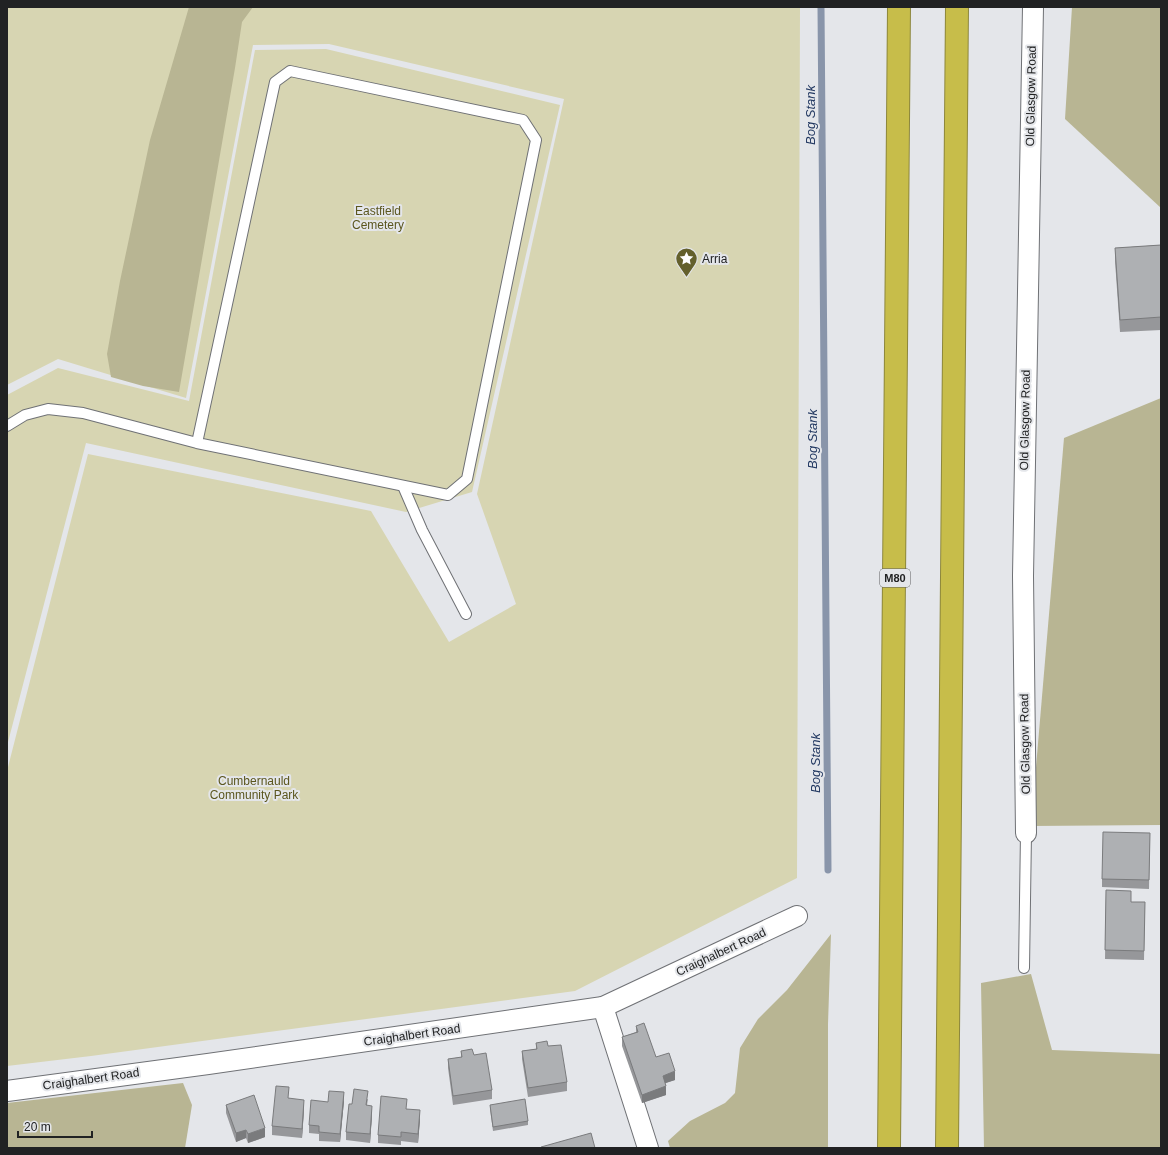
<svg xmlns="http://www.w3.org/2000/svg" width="1168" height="1155" font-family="Arial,sans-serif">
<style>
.green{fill:#d7d5b2}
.forest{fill:#b8b593}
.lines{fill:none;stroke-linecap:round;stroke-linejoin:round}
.stream{stroke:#8995aa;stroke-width:7}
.service-casing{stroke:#6f7175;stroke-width:12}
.minor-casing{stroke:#6f7175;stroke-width:22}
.motorway-casing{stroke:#8d873c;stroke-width:24}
.service{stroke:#fff;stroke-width:10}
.minor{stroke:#fff;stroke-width:20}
.motorway{stroke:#c7bd4a;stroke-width:22}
.wall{fill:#96979a}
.shaded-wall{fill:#7a7b7d}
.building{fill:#aeb0b3;stroke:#7a7b7d}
.labels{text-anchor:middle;stroke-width:4;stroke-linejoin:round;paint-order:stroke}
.shield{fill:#e4e6ea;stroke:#5c5d5f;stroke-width:1}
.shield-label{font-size:11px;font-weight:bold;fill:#212223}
.street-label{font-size:12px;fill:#212223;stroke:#e4e6ea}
.park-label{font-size:12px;fill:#5b561e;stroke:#e4e6ea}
.poi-label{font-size:12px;fill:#212223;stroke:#e4e6ea;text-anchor:start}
.water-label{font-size:13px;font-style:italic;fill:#233962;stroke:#e4e6ea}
</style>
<rect width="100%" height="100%" fill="#e4e6ea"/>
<!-- green -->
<g class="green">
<path d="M7,7H800L797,878L575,991L91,1056L7,1066V771L88,454L371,511L449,642L516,604L477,494L564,99L329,44L253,45L186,398L58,359L7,385Z"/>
<path d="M326,49L560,105L472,492L406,512L86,443L7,746V395L58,368L189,401L255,50Z"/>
</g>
<!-- forest -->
<g class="forest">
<path d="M189,7H253L242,22L235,68L179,392L143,386L111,377L107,354L120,281L150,140Z"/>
<path d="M1072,7H1161V208L1065,119Z"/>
<path d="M1161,398V825L1031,826L1064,438Z"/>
<path d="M831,934L828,1024V1148H670L668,1141L690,1121L725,1103L735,1093L740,1048L758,1019L787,990Z"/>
<path d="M1031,974L1052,1050L1161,1054V1148H984L981,983Z"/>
<path d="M183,1083L192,1105L185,1148H7V1103Z"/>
</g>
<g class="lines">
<!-- stream -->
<path class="stream" d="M821,7L828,870"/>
<defs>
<g id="service">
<path d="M7,426L25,415L48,409L83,413L197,443L448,495L467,479L536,140L523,120L290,71L275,82L197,443"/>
<path d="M403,486L422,530L466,614"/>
<path d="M1024,968L1026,833"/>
</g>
<g id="minor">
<path d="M1026,833L1023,576L1033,7"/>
<path d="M603,1007L648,1148"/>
<path d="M7,1091L208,1064L603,1007L797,916"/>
</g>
<g id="motorway">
<path d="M889,1148L899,7"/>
<path d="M947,1148L957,7"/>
</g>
</defs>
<!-- service casing -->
<use href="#service" class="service-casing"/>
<!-- minor casing -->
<use href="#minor" class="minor-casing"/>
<!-- motorway casing -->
<use href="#motorway" class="motorway-casing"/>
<!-- service -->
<use href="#service" class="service"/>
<!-- minor -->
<use href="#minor" class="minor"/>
<!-- motorway -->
<use href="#motorway" class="motorway"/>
</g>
<!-- wall -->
<g class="wall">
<path d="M1161,245V330L1120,332L1115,261V248Z"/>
<path d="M1150,833L1149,889L1102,887V879Z"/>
<path d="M1106,890L1131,902H1145L1144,960L1105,959Z"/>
<path d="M636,1026L656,1057L675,1080L665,1083L666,1095L642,1103L622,1046V1037L636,1032Z"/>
<path d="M536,1043L548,1046L567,1082V1091L528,1097L522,1059V1051L536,1049Z"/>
<path d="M461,1051L474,1055L492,1090V1099L453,1105L448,1068V1059L461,1057Z"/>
<path d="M289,1098L304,1109L302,1138L272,1135V1126Z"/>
<path d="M368,1099L367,1105L372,1115L370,1143L346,1140V1132L352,1104Z"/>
<path d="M344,1101L340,1142L319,1141V1134L309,1133V1125L328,1102Z"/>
<path d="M226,1105L265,1137L248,1143L246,1138L236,1142L226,1113Z"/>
<path d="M490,1105L528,1121V1125L493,1131L490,1109Z"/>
<path d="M407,1109L420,1119L418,1143L401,1141V1145L378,1143V1135Z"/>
</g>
<!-- shaded-wall -->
<g class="shaded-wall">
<path d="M675,1071V1080L663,1084V1076Z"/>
<path d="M666,1086V1095L642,1103V1095Z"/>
<path d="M344,1092V1101L340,1142V1134Z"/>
<path d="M304,1100V1109L302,1138V1129Z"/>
<path d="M372,1106V1115L370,1143V1134Z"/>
<path d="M420,1110V1119L418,1143V1134Z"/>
<path d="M265,1128V1137L248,1143V1134Z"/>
<path d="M246,1130V1138L236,1142V1133Z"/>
</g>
<!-- building -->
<g class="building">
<path d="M1161,245V317L1120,320L1115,248Z"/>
<path d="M1103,832L1150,833L1149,880L1102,879Z"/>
<path d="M1106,890L1131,891V902H1145L1144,951L1105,950Z"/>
<path d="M644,1023L656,1057L669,1053L675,1071L663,1076L666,1086L642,1095L622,1037L638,1032L636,1026Z"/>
<path d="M547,1041L548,1046L561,1045L567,1082L528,1088L522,1051L537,1049L536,1043Z"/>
<path d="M472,1049L474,1055L486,1053L492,1090L453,1096L448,1059L462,1057L461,1051Z"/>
<path d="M276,1086L289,1087L288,1098L304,1100L302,1129L272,1126Z"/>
<path d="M354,1089L368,1091L366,1105L372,1106L370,1134L346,1132L349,1104H352Z"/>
<path d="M329,1091L344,1092L340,1134L319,1132V1126L309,1125L311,1100L328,1102Z"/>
<path d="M254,1095L265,1128L248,1134L246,1130L236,1133L226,1105Z"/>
<path d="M381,1096L407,1099L406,1109L420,1110L418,1134L401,1132V1137L378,1135Z"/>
<path d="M525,1099L528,1121L493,1127L490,1105Z"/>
<path d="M591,1133L595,1148H542L541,1147Z"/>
</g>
<!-- icons -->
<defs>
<symbol id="sight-pin" viewBox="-11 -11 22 30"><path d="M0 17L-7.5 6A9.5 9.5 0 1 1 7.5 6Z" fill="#64602c" stroke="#e4e6ea"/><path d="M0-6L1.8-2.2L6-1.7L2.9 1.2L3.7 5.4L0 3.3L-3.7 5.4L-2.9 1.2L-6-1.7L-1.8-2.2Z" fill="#fff"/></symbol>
</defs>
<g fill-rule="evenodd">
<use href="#sight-pin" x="674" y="246" width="25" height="34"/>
</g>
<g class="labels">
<!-- shield labels -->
<rect class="shield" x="880" y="569" width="30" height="18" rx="3"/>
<g class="shield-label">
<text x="895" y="582">M80</text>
</g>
<!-- street labels -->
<g class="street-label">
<text transform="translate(1031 96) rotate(-89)" y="4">Old Glasgow Road</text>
<text transform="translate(1025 420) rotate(-89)" y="4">Old Glasgow Road</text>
<text transform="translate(1025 744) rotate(-91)" y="4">Old Glasgow Road</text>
<text transform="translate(721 952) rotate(-25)" y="4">Craighalbert Road</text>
<text transform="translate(412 1035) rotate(-8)" y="4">Craighalbert Road</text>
<text transform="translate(91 1079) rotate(-8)" y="4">Craighalbert Road</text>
</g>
<!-- park labels -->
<g class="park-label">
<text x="378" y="215">Eastfield<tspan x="378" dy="14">Cemetery</tspan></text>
<text x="254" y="785">Cumbernauld<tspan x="254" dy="14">Community Park</tspan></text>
</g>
<!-- poi labels -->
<g class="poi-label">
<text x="702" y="263">Arria</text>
</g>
<!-- water labels -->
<g class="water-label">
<text transform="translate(810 115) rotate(-90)" y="5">Bog Stank</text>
<text transform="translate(812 439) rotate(-90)" y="5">Bog Stank</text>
<text transform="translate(815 763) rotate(-90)" y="5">Bog Stank</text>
</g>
</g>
<!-- border -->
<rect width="1168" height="1155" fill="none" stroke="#212223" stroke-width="16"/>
<!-- scale -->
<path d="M18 1131v6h74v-6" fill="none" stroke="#212223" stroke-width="2"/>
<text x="24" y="1131" font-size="12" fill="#212223" stroke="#e4e6ea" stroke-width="3" paint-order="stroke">20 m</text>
</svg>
